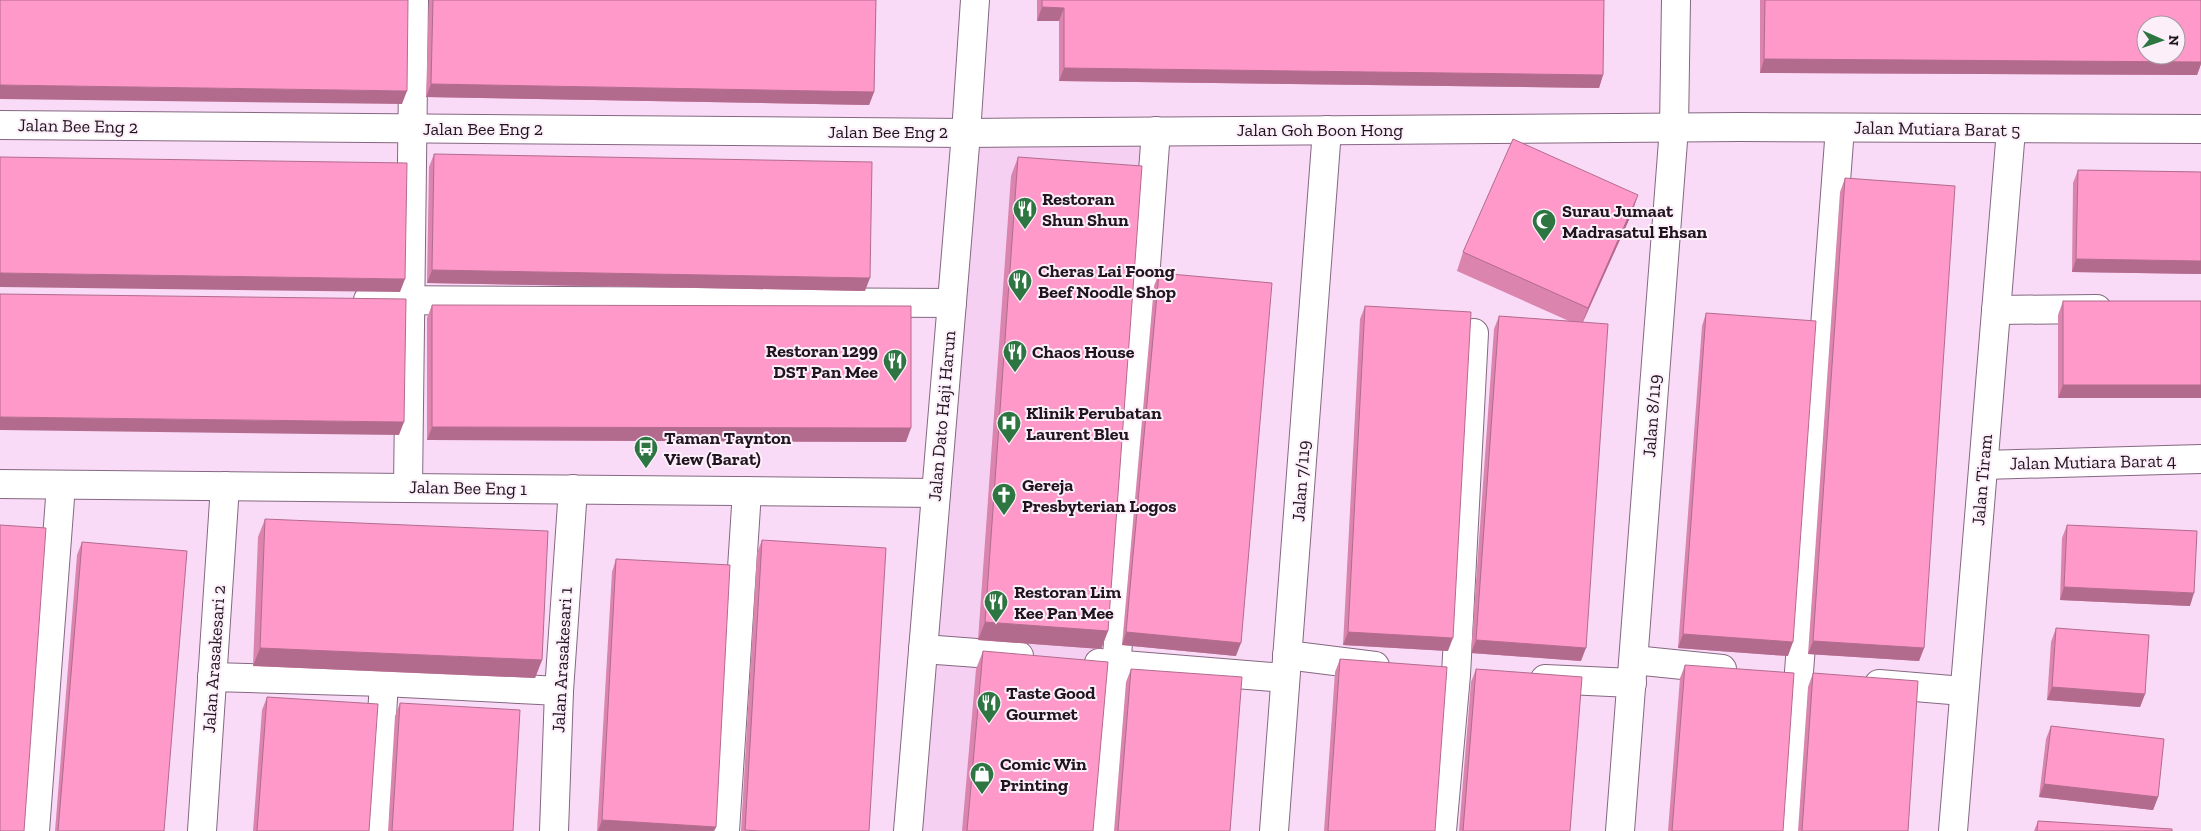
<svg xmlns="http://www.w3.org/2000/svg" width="2201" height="831" font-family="'Zilla Slab',serif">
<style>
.built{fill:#f6d0f2}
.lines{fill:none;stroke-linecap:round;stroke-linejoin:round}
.minor-casing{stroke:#846881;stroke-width:30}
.minor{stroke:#fff;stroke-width:28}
.wall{fill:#da84ae}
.shaded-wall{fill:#b26b8d}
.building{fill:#fe99ca;stroke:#b26b8d;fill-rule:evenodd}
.labels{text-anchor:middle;stroke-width:4;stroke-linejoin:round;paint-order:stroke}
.street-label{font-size:18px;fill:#20151f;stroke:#fceffa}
.poi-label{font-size:18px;font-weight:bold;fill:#20151f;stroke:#fceffa;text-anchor:start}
</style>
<rect width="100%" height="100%" fill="#fadbf7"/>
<!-- built -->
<path class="built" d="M1146,145L1096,831H921L978,147Z"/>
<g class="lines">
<defs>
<g id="minor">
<path d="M0,125L966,133L1740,127L2201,129"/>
<path d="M368,300L952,303"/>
<path d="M1996,310L2097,309"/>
<path d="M1984,465L2201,459"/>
<path d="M0,484L936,493"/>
<path d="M408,488L414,0"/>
<path d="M923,649L1019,656"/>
<path d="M1287,655L1375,666"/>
<path d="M1634,660L1722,669"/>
<path d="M1099,663L1285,678"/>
<path d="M212,677L384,682L559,691"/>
<path d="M1545,679L1632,683"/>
<path d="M1879,684L1963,691"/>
<path d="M35,831L61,485"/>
<path d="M202,831L225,486"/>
<path d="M375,831L384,682"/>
<path d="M554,831L559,691L573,489"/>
<path d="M725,831L747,491"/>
<path d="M908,831L966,133L975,0"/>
<path d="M1104,831L1156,131"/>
<path d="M1274,831L1327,130"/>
<path d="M1442,831L1456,675L1474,333"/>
<path d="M1620,831L1674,128L1676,0"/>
<path d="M1787,831L1840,128"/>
<path d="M1953,831L2011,130"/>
</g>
</defs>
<!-- minor casing -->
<use href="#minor" class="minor-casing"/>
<!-- minor -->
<use href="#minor" class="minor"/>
</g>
<!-- wall -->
<g class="wall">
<path d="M429,0H876L874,92L869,105L426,97Z"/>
<path d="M1037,0H1604L1603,75L1599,88L1059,81V21H1037Z"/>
<path d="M1760,0H2201V64L2197,75L1760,73Z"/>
<path d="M434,154L865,291L427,283L429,167Z"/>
<path d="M1018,157L1108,631L1101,649L978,640L1011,176Z"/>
<path d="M2078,170L2201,172V274L2072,272L2073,183Z"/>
<path d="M1845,178L1924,648L1919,661L1808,654L1840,192Z"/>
<path d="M1632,213L1583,322L1581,661L1471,653L1494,329L1499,316L1569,321L1457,271L1463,252Z"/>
<path d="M1159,273L1236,656L1122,645L1154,286Z"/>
<path d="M2063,301H2201V398H2058V315Z"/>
<path d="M432,305L906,442L427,440V318Z"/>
<path d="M1365,306L1448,651L1343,645L1360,319Z"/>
<path d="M1706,313L1788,656L1678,648L1702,326Z"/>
<path d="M265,519L542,660L535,678L253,666L258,537Z"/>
<path d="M2067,525L2190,606L2060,600L2062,538Z"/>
<path d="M762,540L869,831H741L757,553Z"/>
<path d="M82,542L164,831H55L77,555Z"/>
<path d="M616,559L716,827L714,831H597L612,572Z"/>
<path d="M2056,628L2145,694L2140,707L2047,700L2051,642Z"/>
<path d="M983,651L1093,831H962L976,669Z"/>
<path d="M1340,659L1435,831H1324L1335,672Z"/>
<path d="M1685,665L1783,831H1668L1680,678Z"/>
<path d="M1131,669L1230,831H1114L1126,682Z"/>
<path d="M1476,669L1570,831H1459L1471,682Z"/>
<path d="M1813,673L1908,831H1798L1808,687Z"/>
<path d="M267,697L369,831H253L262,710Z"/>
<path d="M400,703L513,831H388L395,716Z"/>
<path d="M2051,726L2158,797L2153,810L2039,797L2046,739Z"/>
<path d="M2038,821L2172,831H2034Z"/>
</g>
<!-- shaded-wall -->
<g class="shaded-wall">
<path d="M1042,7L1064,8L1059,21H1037Z"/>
<path d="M1764,59L2201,62V64L2197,75L1760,73Z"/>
<path d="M1064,68L1603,75L1599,88L1059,81Z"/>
<path d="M431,84L874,92L869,105L426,97Z"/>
<path d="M0,85L407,91L402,104L0,99Z"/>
<path d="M1638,195L1632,213L1581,326L1588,308Z"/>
<path d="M2076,259L2201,261V274L2072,272Z"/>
<path d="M432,270L870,278L865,291L427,283Z"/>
<path d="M0,273L405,279L400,292L0,287Z"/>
<path d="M2063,385H2201V398H2058Z"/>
<path d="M0,417L404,422L399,435L0,430Z"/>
<path d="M432,427L911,428L906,442L427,440Z"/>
<path d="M2064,587L2194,593L2190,606L2060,600Z"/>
<path d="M985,622L1108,631L1101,649L978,640Z"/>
<path d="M1126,632L1241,643L1236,656L1122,645Z"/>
<path d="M1348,632L1453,638L1448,651L1343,645Z"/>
<path d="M1683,634L1793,642L1788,656L1678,648Z"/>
<path d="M1476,640L1586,648L1581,661L1471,653Z"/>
<path d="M1813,641L1924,648L1919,661L1808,654Z"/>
<path d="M260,648L542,660L535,678L253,666Z"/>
<path d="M2052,687L2145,694L2140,707L2047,700Z"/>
<path d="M2044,784L2158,797L2153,810L2039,797Z"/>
<path d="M602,820L716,827L714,831H598Z"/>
</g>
<!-- building -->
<g class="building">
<path d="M0,0H408L407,91L0,85Z"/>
<path d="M433,0H876L874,92L431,84Z"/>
<path d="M1042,0H1604L1603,75L1064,68V8L1042,7Z"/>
<path d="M1765,0H2201V62L1764,59ZM2146,25H2176V55H2146Z"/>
<path d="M1513,139L1638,195L1588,308L1463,252Z"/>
<path d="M434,154L872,162L870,278L432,270Z"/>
<path d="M0,157L407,163L405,279L0,273Z"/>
<path d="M1018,157L1142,166L1108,631L985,622Z"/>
<path d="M2078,170L2201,172V261L2076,259Z"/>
<path d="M1845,178L1955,186L1924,648L1813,641Z"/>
<path d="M1159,273L1272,283L1241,643L1126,632Z"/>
<path d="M0,294L406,299L404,422L0,417Z"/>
<rect x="2063" y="301" width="138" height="84"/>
<path d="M432,305L911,306V428L432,427Z"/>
<path d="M1365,306L1471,312L1453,638L1348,632Z"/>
<path d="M1706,313L1816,321L1793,642L1683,634Z"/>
<path d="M1499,316L1608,324L1586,648L1476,640Z"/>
<path d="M265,519L548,531L542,660L260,648Z"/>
<path d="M0,525L46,528L24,831H0Z"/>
<path d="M2067,525L2197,531L2194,593L2064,587Z"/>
<path d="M762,540L886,548L869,831H761L745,830Z"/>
<path d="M82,542L187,551L164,831H58Z"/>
<path d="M616,559L730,565L716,827L602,820Z"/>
<path d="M2056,628L2149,635L2145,694L2052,687Z"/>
<path d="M983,651L1108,662L1093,831H967Z"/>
<path d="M1340,659L1447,667L1435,831H1328Z"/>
<path d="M1685,665L1794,673L1783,831H1672Z"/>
<path d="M1131,669L1242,677L1230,831H1118Z"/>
<path d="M1476,669L1582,677L1570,831H1463Z"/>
<path d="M1813,673L1918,681L1908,831H1802Z"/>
<path d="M267,697L378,704L369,831H257Z"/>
<path d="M400,703L520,710L513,831H392Z"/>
<path d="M2051,726L2164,739L2158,797L2044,784Z"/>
<path d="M2038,821L2172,829V831H2037Z"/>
</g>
<!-- icons -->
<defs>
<symbol id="restaurant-pin" viewBox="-11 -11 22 30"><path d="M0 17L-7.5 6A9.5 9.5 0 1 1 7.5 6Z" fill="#2d7541" stroke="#fceffa"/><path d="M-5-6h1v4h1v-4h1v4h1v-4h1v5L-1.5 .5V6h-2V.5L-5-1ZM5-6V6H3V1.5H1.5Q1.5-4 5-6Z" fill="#fff"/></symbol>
<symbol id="mosque-pin" viewBox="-11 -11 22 30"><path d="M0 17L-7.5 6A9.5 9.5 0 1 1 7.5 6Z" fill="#2d7541" stroke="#fceffa"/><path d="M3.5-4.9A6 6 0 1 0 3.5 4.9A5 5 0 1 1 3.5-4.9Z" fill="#fff"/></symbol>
<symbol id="hospital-pin" viewBox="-11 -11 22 30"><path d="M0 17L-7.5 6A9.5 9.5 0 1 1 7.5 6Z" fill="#2d7541" stroke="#fceffa"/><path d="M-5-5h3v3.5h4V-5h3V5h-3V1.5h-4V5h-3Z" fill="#fff"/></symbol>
<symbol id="bus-pin" viewBox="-11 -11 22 30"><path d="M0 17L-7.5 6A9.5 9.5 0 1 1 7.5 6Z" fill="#2d7541" stroke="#fceffa"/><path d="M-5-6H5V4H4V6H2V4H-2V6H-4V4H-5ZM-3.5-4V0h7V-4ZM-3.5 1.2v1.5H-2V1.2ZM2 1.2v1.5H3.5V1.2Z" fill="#fff"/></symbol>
<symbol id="church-pin" viewBox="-11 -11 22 30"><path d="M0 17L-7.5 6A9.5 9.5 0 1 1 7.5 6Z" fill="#2d7541" stroke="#fceffa"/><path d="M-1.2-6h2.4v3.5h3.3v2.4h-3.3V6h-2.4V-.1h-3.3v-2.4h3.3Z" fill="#fff"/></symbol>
<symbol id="shop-pin" viewBox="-11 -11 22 30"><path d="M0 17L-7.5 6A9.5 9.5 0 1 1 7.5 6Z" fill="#2d7541" stroke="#fceffa"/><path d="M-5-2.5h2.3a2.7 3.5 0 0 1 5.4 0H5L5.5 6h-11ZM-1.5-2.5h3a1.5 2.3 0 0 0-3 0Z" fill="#fff"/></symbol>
</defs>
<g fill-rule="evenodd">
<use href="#restaurant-pin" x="1011" y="195" width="28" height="38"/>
<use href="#mosque-pin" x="1530" y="207" width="28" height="38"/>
<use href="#restaurant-pin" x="1006" y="267" width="28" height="38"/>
<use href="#restaurant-pin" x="1001" y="338" width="28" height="38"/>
<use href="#restaurant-pin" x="881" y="347" width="28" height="38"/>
<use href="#hospital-pin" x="995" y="409" width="28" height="38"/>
<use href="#bus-pin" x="632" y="434" width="28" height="38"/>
<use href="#church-pin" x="990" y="481" width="28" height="38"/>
<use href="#restaurant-pin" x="982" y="588" width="28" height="38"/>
<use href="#restaurant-pin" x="975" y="689" width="28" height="38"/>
<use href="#shop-pin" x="968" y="760" width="28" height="38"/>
</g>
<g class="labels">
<!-- street labels -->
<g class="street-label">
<text transform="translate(78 126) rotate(1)" y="6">Jalan Bee Eng 2</text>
<text x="483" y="135">Jalan Bee Eng 2</text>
<text transform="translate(1937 129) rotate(1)" y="6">Jalan Mutiara Barat 5</text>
<text x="1320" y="136">Jalan Goh Boon Hong</text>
<text x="888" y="138">Jalan Bee Eng 2</text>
<text transform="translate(942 416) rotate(-85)" y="6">Jalan Dato Haji Harun</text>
<text transform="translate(1652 416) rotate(-86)" y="6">Jalan 8/119</text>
<text transform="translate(2093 462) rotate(-1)" y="6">Jalan Mutiara Barat 4</text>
<text transform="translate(1982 480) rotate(-85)" y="6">Jalan Tiram</text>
<text transform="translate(1301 481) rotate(-86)" y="6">Jalan 7/119</text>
<text transform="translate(468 488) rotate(1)" y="6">Jalan Bee Eng 1</text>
<text transform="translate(214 659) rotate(-86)" y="6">Jalan Arasakesari 2</text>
<text transform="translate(562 660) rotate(-87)" y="6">Jalan Arasakesari 1</text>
</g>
<!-- poi labels -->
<g class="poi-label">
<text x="1042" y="205">Restoran<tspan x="1042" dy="21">Shun Shun</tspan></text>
<text x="1562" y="217">Surau Jumaat<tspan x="1562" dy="21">Madrasatul Ehsan</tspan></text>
<text x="1038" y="277">Cheras Lai Foong<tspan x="1038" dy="21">Beef Noodle Shop</tspan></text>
<text x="878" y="357" text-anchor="end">Restoran 1299<tspan x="878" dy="21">DST Pan Mee</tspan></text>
<text x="1032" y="358">Chaos House</text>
<text x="1026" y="419">Klinik Perubatan<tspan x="1026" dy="21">Laurent Bleu</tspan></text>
<text x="664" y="444">Taman Taynton<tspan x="664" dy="21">View (Barat)</tspan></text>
<text x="1022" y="491">Gereja<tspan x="1022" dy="21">Presbyterian Logos</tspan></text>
<text x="1014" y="598">Restoran Lim<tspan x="1014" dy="21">Kee Pan Mee</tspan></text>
<text x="1006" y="699">Taste Good<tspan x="1006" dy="21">Gourmet</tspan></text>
<text x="1000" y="770">Comic Win<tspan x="1000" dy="21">Printing</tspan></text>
</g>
</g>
<!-- north arrow -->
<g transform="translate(2161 40) rotate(92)"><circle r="24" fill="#fceffa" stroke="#a498a2"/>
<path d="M0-4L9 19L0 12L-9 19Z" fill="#2d7541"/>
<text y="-8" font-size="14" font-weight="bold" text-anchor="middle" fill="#20151f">N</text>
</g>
</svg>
